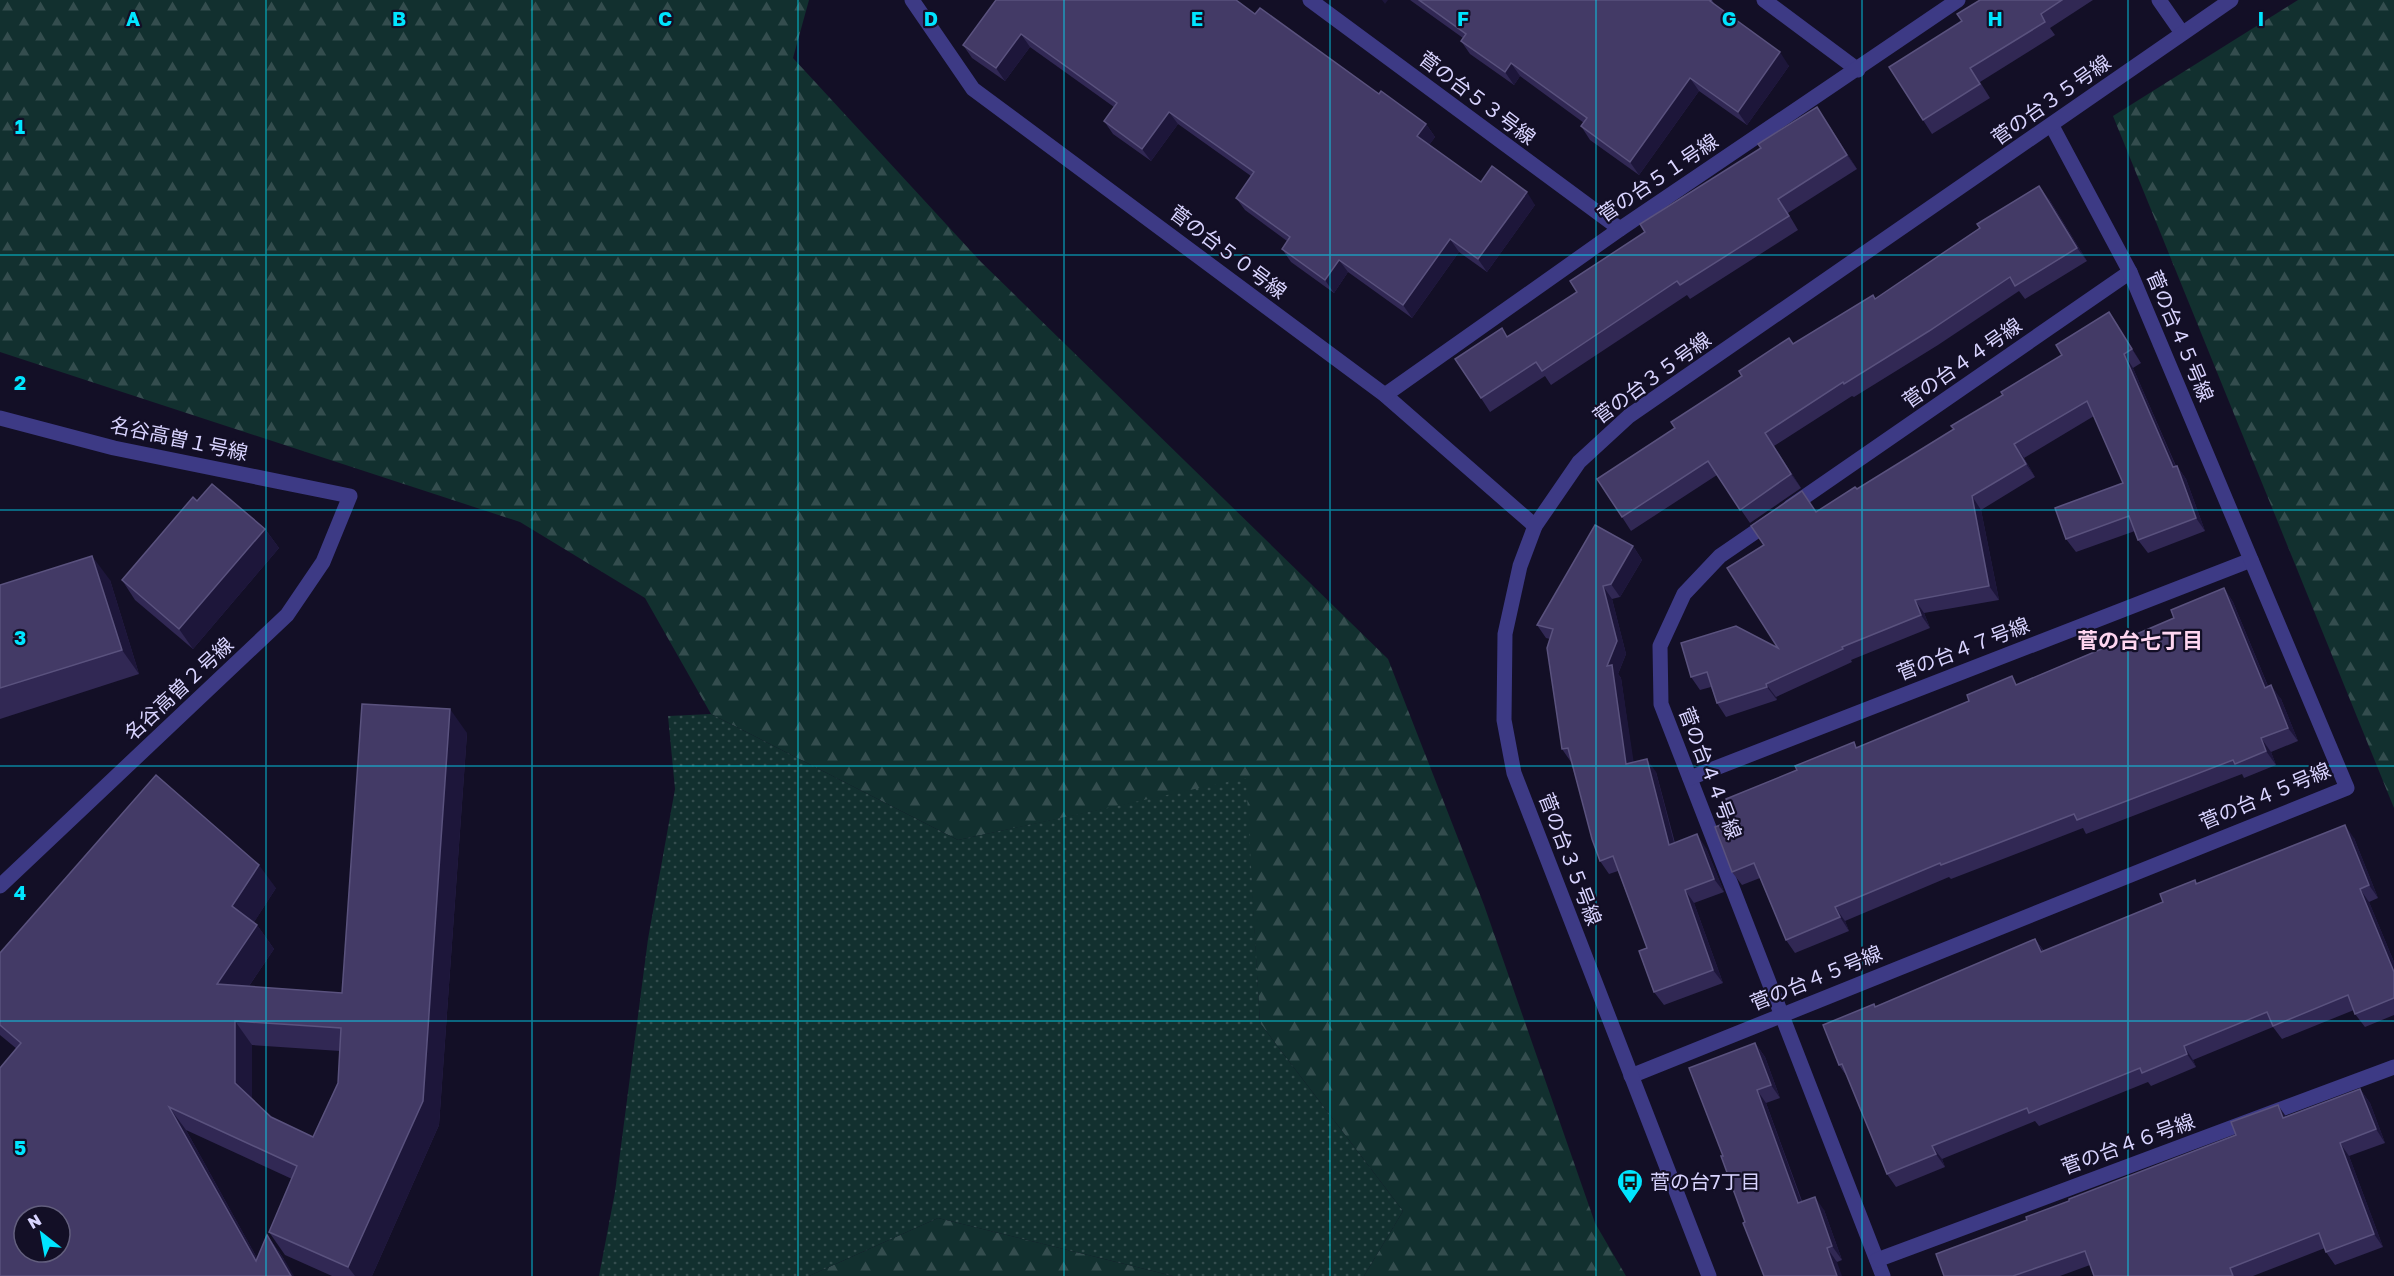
<svg xmlns="http://www.w3.org/2000/svg" width="2394" height="1276" font-family="'Golos Text','Noto Sans JP',sans-serif">
<style>
.forest{fill:url(#forest-firs)}
.park{fill:url(#park-dots)}
.lines{fill:none;stroke-linecap:round;stroke-linejoin:round}
.minor{stroke:#3d3a85;stroke-width:15}
.wall{fill:#312854;fill-rule:evenodd}
.shaded-wall{fill:#1d163a}
.building{fill:#433a66;stroke:#5a527e;stroke-width:1.5;fill-rule:evenodd}
.grid{fill:none;stroke:#00e5ff;stroke-width:1.5;stroke-opacity:0.55}
.labels{text-anchor:middle;stroke-width:4.5;stroke-linejoin:round;paint-order:stroke}
.street-label{font-size:20px;fill:#d9d4ff;stroke:#130f26}
.poi-label{font-size:20px;fill:#d9d4ff;stroke:#130f26;text-anchor:start}
.neighbourhood-label{font-size:21px;font-weight:bold;fill:#ffd6f0;stroke:#130f26}
.grid-label{font-size:20px;text-anchor:middle;font-weight:bold;fill:#00e5ff;stroke:#130f26;stroke-width:4.5;stroke-linejoin:round;paint-order:stroke}
</style>
<defs>
<pattern id="forest-firs" width="22" height="20" patternUnits="userSpaceOnUse" patternTransform="scale(1.5)"><rect width="22" height="20" fill="#12302f"/><path d="M5 1l3.5 6h-7zM16 11l3.5 6h-7z" fill="#344d4e"/></pattern>
<pattern id="park-dots" width="8" height="8" patternUnits="userSpaceOnUse" patternTransform="scale(1.5)"><rect width="8" height="8" fill="#12302f"/><path d="M2 2h.1M6 6h.1" fill="none" stroke="#344d4e" stroke-width="1.8" stroke-linecap="round"/></pattern>
</defs>
<rect width="100%" height="100%" fill="#130f26"/>
<!-- forest -->
<g class="forest">
<path d="M0,0H809L793,58L981,262L1388,659L1484,905L1595,1223L1626,1276H1364L1403,1211L1260,1023L1245,779L958,840L711,714L645,598L520,522L0,352Z"/>
<path d="M2298,0H2394V808L2113,116Z"/>
<path d="M938,1218L1173,1276H809Z"/>
</g>
<!-- park -->
<path class="park" d="M711,714L958,840L1246,778L1260,1023L1403,1211L1364,1276H1173L938,1218L809,1276H599L615,1192L648,939L675,789L668,716Z"/>
<g class="lines">
<!-- minor -->
<g class="minor">
<path d="M912,0L973,89L1385,395L1535,526"/>
<path d="M1310,0L1620,229"/>
<path d="M1764,0L1858,70"/>
<path d="M2159,0L2182,33"/>
<path d="M1385,395L1620,229L1958,0"/>
<path d="M0,418L114,448L350,496L323,562L287,615L0,886"/>
<path d="M1790,507L2130,272"/>
<path d="M1771,521L1720,556L1684,594L1660,646L1661,704L1883,1276"/>
<path d="M1690,778L2251,560"/>
<path d="M1631,1076L2347,788L2130,272L2052,126"/>
<path d="M1877,1260L2394,1067"/>
<path d="M1709,1276L1514,773L1504,720L1505,634L1520,566L1535,526L1579,462L1629,416L2231,0"/>
</g>
</g>
<!-- wall -->
<g class="wall">
<path d="M996,0L1255,14L1426,124L1435,137L1429,145L1481,182L1535,205L1487,272L1459,252L1412,318L1348,272L1334,293L1291,262L1282,249L1287,241L1245,210L1236,198L1251,176L1178,124L1151,161L1113,134L1104,121L1114,107L1030,47L1005,81L972,58L963,45Z"/>
<path d="M1410,0H1712L1715,5L1789,66L1747,125L1699,91L1639,175L1590,140L1581,126L1584,123L1520,76L1514,85L1470,54L1461,41L1463,38Z"/>
<path d="M1980,0H2093L2050,28L2055,35L1980,82L1990,98L1932,134L1923,120L1962,21Z"/>
<path d="M1817,107L1857,169L1788,213L1798,230L1690,299L1687,295L1551,385L1545,376L1490,412L1481,398L1508,337L1577,292L1645,232Z"/>
<path d="M2049,199L2087,261L2025,299L2019,291L1938,345L1854,397L1852,396L1774,446L1801,488L1750,523L1717,475L1631,531L1622,517L1675,428L1793,344L1875,299Z"/>
<path d="M2109,312L2141,363L2133,368L2176,466H2177L2186,479L2205,531L2148,553L2138,540L2135,531L2076,552L2066,539L2123,483L2094,416L2024,458L2035,477L1981,510L1999,600L1924,613L1930,628L1851,660L1852,662L1776,697L1777,700L1726,717L1717,703L1711,687L1700,690L1691,677L1778,648L1816,512L1857,489L1954,429L2003,395L2062,355Z"/>
<path d="M265,529L279,548L193,649L135,600L122,580Z"/>
<path d="M1633,546L1642,560L1620,597L1612,599L1626,654L1618,674L1621,678L1633,762L1656,772L1675,843L1706,848L1724,892L1694,903L1723,983L1664,1005L1654,992L1647,948L1618,871L1609,874L1600,861L1571,762L1562,749L1550,639L1546,638L1537,625Z"/>
<path d="M110,580L139,674L0,719V585Z"/>
<path d="M2224,588L2233,602L2268,686L2281,699L2298,741L2271,752L2276,765L2244,778L2242,774L2086,834L2083,828L1951,879L1949,877L1845,921L1849,931L1795,953L1786,940L1760,878L1742,885L1732,872L1734,820L1854,742L1857,748L2018,684L2174,618Z"/>
<path d="M467,733L439,1125L372,1276H332L285,1255L269,1232L292,1179L186,1130L257,1258L267,1235L284,1259L0,1276L17,1049L0,1035V953L276,888L254,922L257,925L274,949L249,986L342,993ZM252,1045L340,1051L338,1083L313,1137L271,1117L252,1099Z"/>
<path d="M2354,838L2378,898L2369,902L2394,962V1015L2365,1027L2355,1014L2354,1010L2282,1039L2273,1027L2193,1060L2196,1067L2151,1086L2148,1082L2039,1126L2035,1121L1942,1159L1945,1167L1896,1187L1887,1174L1848,1078L1839,1065L1874,1004L1876,1007L2035,939L2044,951L2163,902L2195,880L2197,883Z"/>
<path d="M1755,1043L1765,1057L1780,1098L1766,1103L1802,1201L1824,1210L1842,1260L1837,1262L1745,1222L1723,1156Z"/>
<path d="M2360,1089L2370,1103L2385,1143L2349,1156L2383,1247L2335,1265L2326,1252L2325,1248L2253,1276H2094L2090,1265L2060,1276H1944L2027,1220L2287,1117Z"/>
</g>
<!-- shaded-wall -->
<g class="shaded-wall">
<path d="M1382,0H1388L1385,4Z"/>
<path d="M1021,34L1030,47L1005,81L996,68Z"/>
<path d="M1780,52L1789,66L1747,125L1738,112Z"/>
<path d="M1511,63L1520,76L1514,85L1505,72Z"/>
<path d="M1690,78L1699,91L1639,175L1630,162Z"/>
<path d="M1817,107L1826,121L1857,169L1847,155Z"/>
<path d="M1169,112L1178,124L1151,161L1142,149Z"/>
<path d="M1426,124L1435,137L1426,149L1417,136Z"/>
<path d="M2039,186L2049,199L2087,261L2077,248Z"/>
<path d="M1527,192L1535,205L1487,272L1478,259Z"/>
<path d="M1450,239L1459,252L1412,318L1403,305Z"/>
<path d="M1339,260L1348,272L1334,293L1325,280Z"/>
<path d="M2109,312L2118,325L2141,363L2132,349Z"/>
<path d="M2124,354L2133,368L2182,481L2173,467Z"/>
<path d="M1765,433L1774,446L1801,488L1791,474Z"/>
<path d="M2014,444L2024,458L2035,477L2026,464Z"/>
<path d="M2177,466L2186,479L2205,531L2196,518Z"/>
<path d="M1972,496L1981,510L1999,600L1989,586Z"/>
<path d="M265,529L279,548L193,649L179,629Z"/>
<path d="M1633,546L1642,560L1620,597L1611,584Z"/>
<path d="M92,556L110,580L139,674L122,650Z"/>
<path d="M1603,586L1612,599L1626,654L1618,674L1621,678L1636,777L1626,764L1607,666Z"/>
<path d="M2224,588L2233,602L2274,701L2265,688Z"/>
<path d="M1915,600L1924,613L1930,628L1921,615Z"/>
<path d="M1766,684L1776,697L1777,700L1767,687Z"/>
<path d="M2271,685L2281,699L2298,741L2288,728Z"/>
<path d="M450,709L467,733L439,1125L372,1276H355L348,1267Z"/>
<path d="M2261,738L2271,752L2276,765L2266,751Z"/>
<path d="M1647,759L1656,772L1678,858L1669,845Z"/>
<path d="M2345,825L2354,838L2378,898L2369,885Z"/>
<path d="M1697,834L1706,848L1724,892L1714,879Z"/>
<path d="M259,865L276,888L249,930L232,906Z"/>
<path d="M2360,889L2369,902L2394,962V972Z"/>
<path d="M1685,890L1694,903L1723,983L1713,970Z"/>
<path d="M1835,907L1845,921L1849,931L1840,917Z"/>
<path d="M257,925L274,949L234,1008L217,984Z"/>
<path d="M2035,939L2044,952H2041Z"/>
<path d="M235,1021L252,1045V1106L235,1083Z"/>
<path d="M1755,1043L1765,1057L1780,1098L1771,1085Z"/>
<path d="M2184,1046L2193,1060L2196,1067L2187,1054Z"/>
<path d="M2360,1089L2370,1103L2385,1143L2376,1129Z"/>
<path d="M1757,1090L1766,1103L1807,1217L1798,1203Z"/>
<path d="M2278,1105L2287,1118H2283Z"/>
<path d="M169,1107L186,1130L267,1276L256,1261Z"/>
<path d="M2340,1143L2349,1156L2383,1247L2374,1234Z"/>
<path d="M1932,1146L1942,1159L1945,1167L1936,1154Z"/>
<path d="M1815,1197L1824,1210L1842,1260L1832,1246Z"/>
<path d="M267,1235L284,1259L294,1276H291Z"/>
<path d="M1827,1248L1837,1262L1842,1276H1837Z"/>
</g>
<!-- building -->
<g class="building">
<path d="M996,0H1236L1255,14L1260,8L1379,94L1381,91L1426,124L1417,136L1481,182L1492,166L1527,192L1478,259L1450,239L1403,305L1339,260L1325,280L1282,249L1290,237L1236,198L1254,172L1169,112L1142,149L1104,121L1117,103L1021,34L996,68L963,45Z"/>
<path d="M1419,0H1711L1710,1L1780,52L1738,112L1690,78L1630,162L1581,126L1587,118L1511,63L1505,72L1461,41L1466,34Z"/>
<path d="M1980,0H2062L2041,14L2045,22L1970,68L1980,84L1923,120L1889,67L1962,21L1957,14Z"/>
<path d="M1817,107L1847,155L1778,199L1789,216L1680,285L1677,281L1542,371L1536,362L1481,398L1455,359L1502,328L1507,337L1577,292L1570,281L1645,232L1640,224L1761,148L1758,144Z"/>
<path d="M2039,186L2077,248L2015,286L2010,277L1929,331L1844,384L1843,382L1765,433L1791,474L1740,510L1708,461L1622,517L1597,479L1675,428L1671,422L1742,376L1739,371L1789,338L1793,344L1873,295L1875,299L1980,228L1977,224Z"/>
<path d="M2109,312L2132,349L2124,354L2173,467L2177,466L2196,518L2138,540L2129,516L2066,539L2055,508L2123,483L2087,401L2014,444L2026,464L1972,496L1989,586L1915,600L1921,615L1842,647L1843,649L1766,684L1767,687L1717,703L1707,672L1691,677L1681,643L1736,626L1778,648L1727,568L1764,545L1751,526L1802,491L1816,512L1855,487L1857,489L1954,429L1951,426L2003,395L2001,392L2062,355L2056,345Z"/>
<path d="M212,484L265,529L179,629L122,580L193,497L197,501Z"/>
<path d="M1595,525L1633,546L1611,584L1603,586L1617,641L1607,666L1612,665L1626,764L1647,759L1669,845L1697,834L1714,879L1685,890L1713,970L1654,992L1639,951L1647,948L1613,856L1600,861L1592,839L1568,748L1562,749L1547,648L1553,629L1537,625Z"/>
<path d="M92,556L122,650L0,688V585Z"/>
<path d="M2224,588L2265,688L2271,685L2288,728L2261,738L2266,751L2235,764L2233,760L2077,820L2074,814L1941,865L1940,863L1835,907L1840,917L1786,940L1754,863L1732,872L1715,827L1734,820L1726,799L1797,770L1795,766L1854,742L1856,748L1969,701L1967,695L2012,676L2016,685L2104,648L2174,618L2171,610Z"/>
<path d="M362,704L450,709L423,1101L348,1267L269,1232L297,1166L169,1107L256,1261L267,1235L291,1276H0V1068L21,1043L0,1025V953L156,775L259,865L232,906L257,925L217,984L342,993ZM235,1021L341,1028L338,1083L313,1137L271,1117L235,1083ZM24,1216H60V1252H24Z"/>
<path d="M2345,825L2369,885L2360,889L2394,972V998L2355,1014L2348,995L2273,1026L2267,1012L2184,1046L2187,1054L2142,1073L2140,1068L2029,1113L2027,1108L1932,1146L1936,1154L1887,1174L1842,1064L1839,1065L1823,1025L1874,1004L1875,1007L2035,939L2041,952L2163,902L2160,894L2195,880L2196,884Z"/>
<path d="M1755,1043L1771,1085L1757,1090L1798,1203L1815,1197L1832,1246L1827,1248L1837,1276H1764L1743,1223L1745,1222L1721,1156H1723L1689,1068Z"/>
<path d="M2360,1089L2376,1129L2340,1143L2374,1234L2326,1252L2319,1233L2230,1268L2233,1276H2094L2085,1251L2013,1276H1944L1936,1254L2027,1220L2026,1217L2069,1201V1199L2236,1135L2231,1122L2278,1105L2283,1118Z"/>
</g>
<!-- grid -->
<path class="grid" d="M266,0V1276M532,0V1276M798,0V1276M1064,0V1276M1330,0V1276M1596,0V1276M1862,0V1276M2128,0V1276M0,255H2394M0,510H2394M0,766H2394M0,1021H2394"/>
<!-- icons -->
<defs>
<symbol id="bus-pin" viewBox="-11 -11 22 30"><path d="M0 17L-7.5 6A9.5 9.5 0 1 1 7.5 6Z" fill="#00e5ff" stroke="#130f26"/><path d="M-5-6H5V4H4V6H2V4H-2V6H-4V4H-5ZM-3.5-4V0h7V-4ZM-3.5 1.2v1.5H-2V1.2ZM2 1.2v1.5H3.5V1.2Z" fill="#111"/></symbol>
</defs>
<g fill-rule="evenodd">
<use href="#bus-pin" x="1615" y="1167" width="30" height="40"/>
</g>
<g class="labels">
<!-- street labels -->
<g class="street-label">
<text transform="translate(1477 98) rotate(37)" y="7">菅の台５３号線</text>
<text transform="translate(2051 100) rotate(-35)" y="7">菅の台３５号線</text>
<text transform="translate(1658 178) rotate(-34)" y="7">菅の台５１号線</text>
<text transform="translate(1228 252) rotate(37)" y="7">菅の台５０号線</text>
<text transform="translate(2180 336) rotate(67)" y="7">菅の台４５号線</text>
<text transform="translate(1962 363) rotate(-35)" y="7">菅の台４４号線</text>
<text transform="translate(1652 378) rotate(-36)" y="7">菅の台３５号線</text>
<text transform="translate(179 439) rotate(12)" y="7">名谷高曽１号線</text>
<text transform="translate(1963 649) rotate(-21)" y="7">菅の台４７号線</text>
<text transform="translate(179 689) rotate(-43)" y="7">名谷高曽２号線</text>
<text transform="translate(1710 773) rotate(69)" y="7">菅の台４４号線</text>
<text transform="translate(2265 796) rotate(-23)" y="7">菅の台４５号線</text>
<text transform="translate(1570 859) rotate(69)" y="7">菅の台３５号線</text>
<text transform="translate(1816 978) rotate(-22)" y="7">菅の台４５号線</text>
<text transform="translate(2128 1144) rotate(-20)" y="7">菅の台４６号線</text>
</g>
<!-- poi labels -->
<g class="poi-label">
<text x="1650" y="1189">菅の台7丁目</text>
</g>
<!-- neighbourhood labels -->
<g class="neighbourhood-label">
<text x="2140" y="648">菅の台七丁目</text>
</g>
</g>
<g class="grid-label">
<text x="133" y="26">A</text>
<text x="399" y="26">B</text>
<text x="665" y="26">C</text>
<text x="931" y="26">D</text>
<text x="1197" y="26">E</text>
<text x="1463" y="26">F</text>
<text x="1729" y="26">G</text>
<text x="1995" y="26">H</text>
<text x="2261" y="26">I</text>
<text x="20" y="134">1</text>
<text x="20" y="390">2</text>
<text x="20" y="645">3</text>
<text x="20" y="900">4</text>
<text x="20" y="1155">5</text>
</g>
<!-- north arrow -->
<g transform="translate(42 1234) rotate(329)"><circle r="28" fill="#130f26" stroke="#625e7d" stroke-width="1.5"/>
<path d="M0-4.5L10 22L0 15L-10 22Z" fill="#00e5ff"/>
<text y="-9" font-size="16" font-weight="bold" text-anchor="middle" fill="#d9d4ff">N</text>
</g>
</svg>
